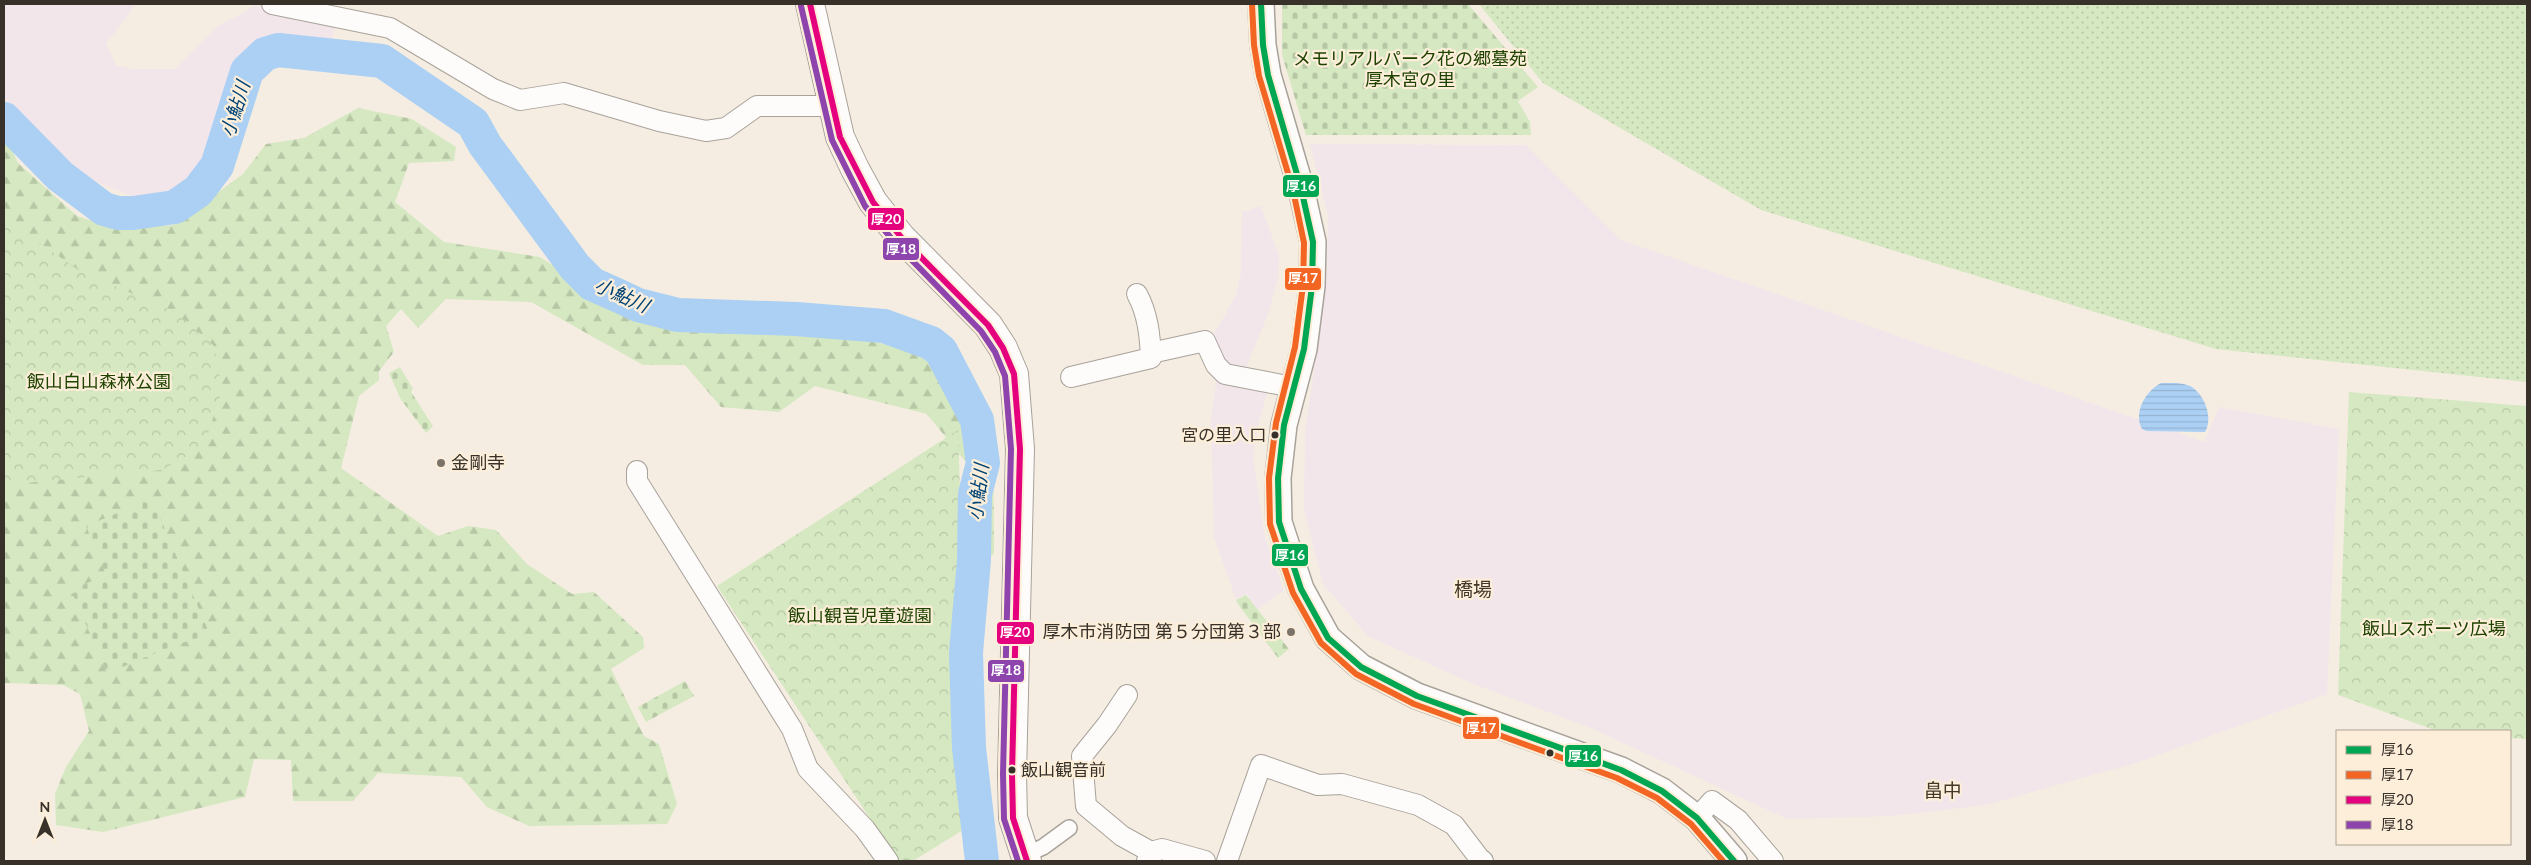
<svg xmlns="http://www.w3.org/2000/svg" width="2531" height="865" font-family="Lato,'Noto Sans JP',sans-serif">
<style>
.industrial{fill:#f2e6eb}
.grass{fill:url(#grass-dots)}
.forest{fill:url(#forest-firs)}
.cemetery{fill:url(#cemetery-stones)}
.park{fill:url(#park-crowns)}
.water{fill:url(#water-rules)}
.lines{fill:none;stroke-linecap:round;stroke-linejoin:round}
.river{stroke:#abd0f4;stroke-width:34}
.pedestrian-casing{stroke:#a8a29a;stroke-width:18}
.minor-casing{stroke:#a8a29a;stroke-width:22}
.tertiary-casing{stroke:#a8a29a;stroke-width:28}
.primary-casing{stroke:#a8a29a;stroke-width:30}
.pedestrian{stroke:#fefcfb;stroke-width:15}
.minor{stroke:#fefcfb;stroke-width:20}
.tertiary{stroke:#fefcfb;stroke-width:25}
.primary{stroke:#fefcfb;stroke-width:28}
.bus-1-casing{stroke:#fdeeda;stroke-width:10}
.bus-2-casing{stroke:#fdeeda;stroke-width:10}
.bus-3-casing{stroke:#fdeeda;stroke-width:10}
.bus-4-casing{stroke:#fdeeda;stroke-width:10}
.bus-1{stroke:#00a651;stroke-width:6}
.bus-2{stroke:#f26522;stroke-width:6}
.bus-3{stroke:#e5007d;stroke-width:6}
.bus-4{stroke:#8e44ad;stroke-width:6}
.bus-dot{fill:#37312a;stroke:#fdeeda;stroke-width:2}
.poi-dot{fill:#7a736a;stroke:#fdeeda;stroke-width:2}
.labels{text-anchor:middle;stroke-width:4.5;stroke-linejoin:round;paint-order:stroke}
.bus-label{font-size:17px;fill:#37312a;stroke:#fdeeda;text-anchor:end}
.park-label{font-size:18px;fill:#1e4300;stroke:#fdeeda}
.poi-label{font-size:18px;fill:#37312a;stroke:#fdeeda;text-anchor:start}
.water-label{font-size:19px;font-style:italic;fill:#004476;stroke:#fdeeda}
.neighbourhood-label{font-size:19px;fill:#433728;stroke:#fdeeda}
.line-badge{stroke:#fdeeda;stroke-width:2}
.badge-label{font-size:14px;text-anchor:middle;font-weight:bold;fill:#fff}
</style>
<defs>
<pattern id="grass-dots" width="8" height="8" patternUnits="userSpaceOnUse" patternTransform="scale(1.25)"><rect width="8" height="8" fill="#d5e8c1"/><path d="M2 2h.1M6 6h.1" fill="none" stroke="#b7c7a6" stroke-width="1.8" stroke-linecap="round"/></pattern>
<pattern id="forest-firs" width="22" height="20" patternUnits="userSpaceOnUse" patternTransform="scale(1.25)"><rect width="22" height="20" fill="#d5e8c1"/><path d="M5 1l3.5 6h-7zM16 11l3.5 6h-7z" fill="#b7c7a6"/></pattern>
<pattern id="cemetery-stones" width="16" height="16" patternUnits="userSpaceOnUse" patternTransform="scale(1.25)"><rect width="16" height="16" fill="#d5e8c1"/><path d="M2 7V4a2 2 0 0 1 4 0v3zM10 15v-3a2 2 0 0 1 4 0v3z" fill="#b7c7a6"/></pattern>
<pattern id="park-crowns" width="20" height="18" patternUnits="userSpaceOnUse" patternTransform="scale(1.25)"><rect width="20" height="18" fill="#d5e8c1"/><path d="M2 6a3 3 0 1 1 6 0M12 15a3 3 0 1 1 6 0" fill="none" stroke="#b7c7a6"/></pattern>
<pattern id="water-rules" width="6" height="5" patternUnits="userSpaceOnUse" patternTransform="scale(1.25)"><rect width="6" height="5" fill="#abd0f4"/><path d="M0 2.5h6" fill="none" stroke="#94b3d1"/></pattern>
</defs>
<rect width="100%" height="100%" fill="#f5ede2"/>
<!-- industrial -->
<g class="industrial">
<path d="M4,4H136L106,44L116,65L131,69H176L217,27L255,6L337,23L330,44L293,38H265L257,40L246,49L213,143L194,181L170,197L149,198L133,196L69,172L50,155L18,117L4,98Z"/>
<path d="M1310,144L1526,145L1621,240L2204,442L2219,407L2339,429L2327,694L2136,763L1986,805L1893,816L1787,819L1591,728L1471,683L1368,636L1323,584L1304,510L1305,433L1327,277L1328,217Z"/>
<path d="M1261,206L1279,256L1278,279L1267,317L1245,370L1222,367L1209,338L1217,329L1236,295L1241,273L1242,212Z"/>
<path d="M1217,377L1269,385L1258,425L1253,457L1265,538L1284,590L1257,610L1247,594L1236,599L1214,537L1211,419Z"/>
</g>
<!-- grass -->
<path class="grass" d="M1479,4H2527V382L2216,349L1761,210L1543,83Z"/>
<!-- forest -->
<path class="forest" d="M358,108L412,119L456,147L454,161L409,163L395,202L444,242L540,257L625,311L805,322L965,367L993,415L994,553L960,584L923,565L977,476L927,414L815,386L779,412L721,407L685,365H643L531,302L446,299L418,328L401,309L386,326L394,352L379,371V380L359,396L341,468L438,536L468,526L496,530L527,564L572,594L594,592L643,637L644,648L611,669L644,736L659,744L677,804L667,824L529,826L487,807L461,777L378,773L353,801H293L291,760L254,759L245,797L103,832L56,825L55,794L66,767L89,731L80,694L63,685L4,683V133L18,163L77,216L119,229L173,225L243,174L266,144L304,138Z"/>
<!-- cemetery -->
<g class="cemetery">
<path d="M1282,4H1468L1538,87L1518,101L1530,122L1531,135H1306L1282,55Z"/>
<path d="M400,367L413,389L411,392L433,426L426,433L400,398L389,373Z"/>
<path d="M152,499L210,635C173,643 142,660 107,673L71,590L106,575L86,526Z"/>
<path d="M1246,595L1289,649L1278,658L1238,604L1236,600Z"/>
<path d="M685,681L694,696L646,722L638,707Z"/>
</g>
<!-- park -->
<g class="park">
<path d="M4,218L80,271L177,313L214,346L222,390L204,446L162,470L4,485Z"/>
<path d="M2349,392L2527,406V739L2510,738V731H2437L2338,695Z"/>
<path d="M958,430L971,825L913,861H898L717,586Z"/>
</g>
<!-- water -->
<path class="water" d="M2161,383C2170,383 2181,382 2190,386C2204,393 2214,418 2205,432L2147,431L2142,429C2133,412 2146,391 2161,383Z"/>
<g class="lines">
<!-- river -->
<path class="river" d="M4,119L60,176L104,209L118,213H133L175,207L198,191L217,166L247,71L265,54L278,50L382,61L473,123L485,145L575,267L592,284L619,296L638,305L678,315L796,319L884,326L931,343L941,351L977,420L983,463L975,494L974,560L966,653L969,748L982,861"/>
<defs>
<path id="pedestrian" d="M1025,855L1043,847L1069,828"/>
<g id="minor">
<path d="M272,4L390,28L493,89L520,100L564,93L659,121L706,131L726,128L757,106H832"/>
<path d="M1151,353L1205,341L1216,365L1225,374L1293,387"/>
<path d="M1071,377L1151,358C1150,336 1148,314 1137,294"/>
<path d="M637,471V481L792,729L808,769L865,829L888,861"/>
<path d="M1127,695L1107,725L1082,756L1086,806L1122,836L1151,852L1147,861"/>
<path d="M1697,818L1712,801L1738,820L1773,861"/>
<path d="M1151,852L1162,849L1205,861"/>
<path d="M1227,861L1261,765L1318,785L1342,784L1418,805L1454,825L1480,859L1483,861"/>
</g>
<path id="tertiary" d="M1261,4L1263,45L1268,75L1301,188L1313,242L1312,286L1304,349L1284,425L1278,478L1279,522L1301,589L1328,638L1361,667L1417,696L1621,770L1662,791L1697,818L1734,861"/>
<path id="primary" d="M810,4L840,137L855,169L873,202L901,237L988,325L1003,348L1014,374L1020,449L1012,774L1013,818L1027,861"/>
</defs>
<!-- pedestrian casing -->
<use href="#pedestrian" class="pedestrian-casing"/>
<!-- minor casing -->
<use href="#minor" class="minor-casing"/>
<!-- tertiary casing -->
<use href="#tertiary" class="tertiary-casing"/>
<!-- primary casing -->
<use href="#primary" class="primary-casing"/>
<!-- pedestrian -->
<use href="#pedestrian" class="pedestrian"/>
<!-- minor -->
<use href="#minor" class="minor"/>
<!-- tertiary -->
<use href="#tertiary" class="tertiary"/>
<!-- primary -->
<use href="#primary" class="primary"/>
<defs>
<path id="bus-1" d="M1261,4L1263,45L1268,75L1301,188L1313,242L1312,286L1304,349L1284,425L1278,478L1279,522L1301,589L1328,638L1361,667L1417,696L1621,770L1662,791L1697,818L1734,861"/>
<path id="bus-2" d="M1252,4L1254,45L1259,76L1293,190L1304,243L1303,285L1295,347L1276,423L1269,478L1270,524L1293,593L1321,643L1356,674L1414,704L1617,778L1657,798L1691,824L1723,861"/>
<path id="bus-3" d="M810,4L840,137L873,202L901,237L988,325L1003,348L1014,374L1020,449L1012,774L1013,818L1027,861"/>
<path id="bus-4" d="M801,6L832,140L865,206L895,243L981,331L995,352L1005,376L1011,449L1003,774L1004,819L1018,861"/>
</defs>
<!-- bus-1 casing -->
<use href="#bus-1" class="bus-1-casing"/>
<!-- bus-2 casing -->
<use href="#bus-2" class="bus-2-casing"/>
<!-- bus-3 casing -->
<use href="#bus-3" class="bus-3-casing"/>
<!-- bus-4 casing -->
<use href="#bus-4" class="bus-4-casing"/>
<!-- bus-1 -->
<use href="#bus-1" class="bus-1"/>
<!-- bus-2 -->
<use href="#bus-2" class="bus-2"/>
<!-- bus-3 -->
<use href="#bus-3" class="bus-3"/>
<!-- bus-4 -->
<use href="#bus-4" class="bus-4"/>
</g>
<!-- markers -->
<g class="bus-dot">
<circle cx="1275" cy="435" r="4.5"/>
<circle cx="1550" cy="753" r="4.5"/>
<circle cx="1012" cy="770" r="4.5"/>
</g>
<g class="poi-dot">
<circle cx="441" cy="463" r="5"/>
<circle cx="1291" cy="632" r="5"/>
</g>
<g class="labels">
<!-- bus labels -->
<g class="bus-label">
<text x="1266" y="441">宮の里入口</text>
<text x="1021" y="776" text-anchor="start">飯山観音前</text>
</g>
<!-- park labels -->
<g class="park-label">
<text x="1410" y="65">メモリアルパーク花の郷墓苑<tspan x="1410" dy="21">厚木宮の里</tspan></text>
<text x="99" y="388">飯山白山森林公園</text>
<text x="860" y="622">飯山観音児童遊園</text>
<text x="2434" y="635">飯山スポーツ広場</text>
</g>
<!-- poi labels -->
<g class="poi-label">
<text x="451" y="469">金剛寺</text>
<text x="1281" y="638" text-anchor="end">厚木市消防団 第５分団第３部</text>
</g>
<!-- water labels -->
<g class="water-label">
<text transform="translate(235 109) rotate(-73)" y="7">小鮎川</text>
<text transform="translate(622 295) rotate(24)" y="7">小鮎川</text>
<text transform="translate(978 492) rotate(-83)" y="7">小鮎川</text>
</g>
<!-- neighbourhood labels -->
<g class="neighbourhood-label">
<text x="1473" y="596">橋場</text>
<text x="1943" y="797">畠中</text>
</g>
</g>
<g class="line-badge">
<rect x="1282" y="174" width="38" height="24" rx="5" fill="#00a651"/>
<rect x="867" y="207" width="38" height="24" rx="5" fill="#e5007d"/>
<rect x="882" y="237" width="38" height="24" rx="5" fill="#8e44ad"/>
<rect x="1284" y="267" width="38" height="24" rx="5" fill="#f26522"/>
<rect x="1271" y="543" width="38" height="24" rx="5" fill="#00a651"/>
<rect x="996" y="621" width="39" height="24" rx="5" fill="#e5007d"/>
<rect x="987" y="659" width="38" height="24" rx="5" fill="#8e44ad"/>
<rect x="1462" y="716" width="38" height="24" rx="5" fill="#f26522"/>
<rect x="1564" y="744" width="38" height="24" rx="5" fill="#00a651"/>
</g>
<g class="badge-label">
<text x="1301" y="191">厚16</text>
<text x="886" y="224">厚20</text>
<text x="901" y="254">厚18</text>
<text x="1303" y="283">厚17</text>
<text x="1290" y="560">厚16</text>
<text x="1015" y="637">厚20</text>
<text x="1006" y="675">厚18</text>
<text x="1481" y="733">厚17</text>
<text x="1583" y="761">厚16</text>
</g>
<!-- border -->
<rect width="2531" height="865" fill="none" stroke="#37312a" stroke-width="10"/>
<!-- legend -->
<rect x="2336" y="730" width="175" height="115" fill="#fdeeda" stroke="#aea294"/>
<rect x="2346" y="746" width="25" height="8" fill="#00a651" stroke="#aea294"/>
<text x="2381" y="755" font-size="15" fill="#37312a">厚16</text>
<rect x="2346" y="771" width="25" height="8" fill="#f26522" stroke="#aea294"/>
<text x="2381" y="780" font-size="15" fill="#37312a">厚17</text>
<rect x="2346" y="796" width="25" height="8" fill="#e5007d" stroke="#aea294"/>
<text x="2381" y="805" font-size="15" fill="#37312a">厚20</text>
<rect x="2346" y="821" width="25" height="8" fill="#8e44ad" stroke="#aea294"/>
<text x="2381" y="830" font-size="15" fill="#37312a">厚18</text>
<!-- north arrow -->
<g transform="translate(45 820)" stroke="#fdeeda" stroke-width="4" paint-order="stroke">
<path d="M0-4L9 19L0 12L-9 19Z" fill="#37312a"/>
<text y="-8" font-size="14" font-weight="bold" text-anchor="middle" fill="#37312a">N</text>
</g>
</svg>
